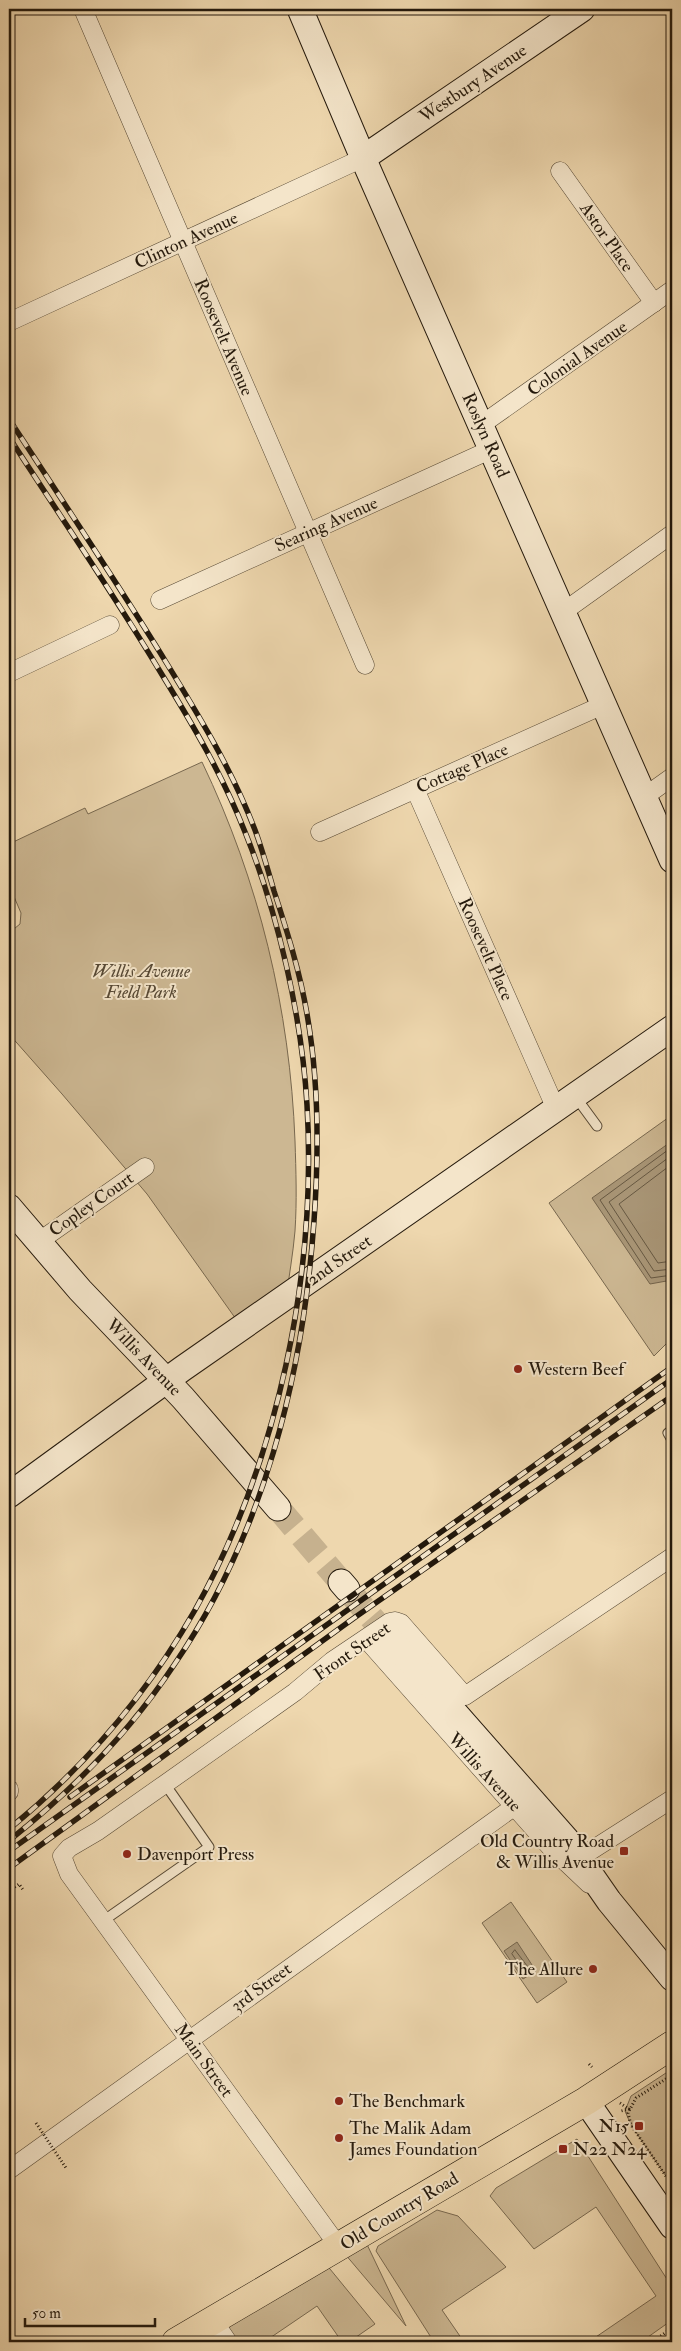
<svg xmlns="http://www.w3.org/2000/svg" width="681" height="2351" font-family="'IM FELL Double Pica',serif">
<style>
.green{fill:#ccb792;stroke:#78684f}
.water{fill:#a99677;stroke:#74644c}
.lines{fill:none;stroke-linecap:round;stroke-linejoin:round}
.shore{stroke:#665842;stroke-width:1}
.secondary-tunnel{stroke:#c6b18e;stroke-width:25;stroke-dasharray:25 12;stroke-linecap:butt}
.lane-casing{stroke:#564834;stroke-width:11}
.street-casing{stroke:#564834;stroke-width:19}
.secondary-casing{stroke:#24190c;stroke-width:27}
.primary-casing{stroke:#24190c;stroke-width:29}
.path{stroke:#24190c;stroke-width:3;stroke-dasharray:1 2.5;stroke-linecap:butt}
.lane{stroke:#f4e5ca;stroke-width:9}
.street{stroke:#f4e5ca;stroke-width:18}
.secondary{stroke:#f4e5ca;stroke-width:25}
.primary{stroke:#eed7ae;stroke-width:28}
.rail-casing{stroke:#24190c;stroke-width:5.5}
.rail{stroke:#f4e5ca;stroke-width:4;stroke-dasharray:11;stroke-linecap:butt}
.path-bridge{stroke:#24190c;stroke-width:3;stroke-dasharray:1 2.5;stroke-linecap:butt}
.poi-dot{fill:#8f2418;stroke:#f4e5ca;stroke-width:2}
.labels{text-anchor:middle;stroke-width:4;stroke-linejoin:round;paint-order:stroke}
.street-label{font-size:18px;fill:#24190c;stroke:#f4e5ca}
.park-label{font-size:18px;font-style:italic;fill:#564834;stroke:#f4e5ca}
.poi-label{font-size:18px;fill:#24190c;stroke:#f4e5ca;text-anchor:start}
</style>
<rect width="100%" height="100%" fill="#eed7ae"/>
<filter id="stains"><feTurbulence type="fractalNoise" baseFrequency=".004" numOctaves="4"/><feColorMatrix values="0 0 0 0 .2 0 0 0 0 .09 0 0 0 0 .02 0 0 0 .5 -.17"/></filter>
<radialGradient id="worn" r=".72"><stop offset=".6" stop-color="#630" stop-opacity="0"/><stop offset="1" stop-color="#630" stop-opacity=".3"/></radialGradient>
<!-- green -->
<g class="green">
<path d="M202,762C259,881 290,1009 295,1141C296,1171 297,1201 295,1231C293,1254 289,1276 286,1299L243,1329L147,1194L62,1094L9,1034V933L20,924L21,913L9,885V844L85,808L88,814Z"/>
<path d="M672,1115V1338L654,1356L549,1203Z"/>
<path d="M511,1902L567,1982L537,2003L482,1923Z"/>
<path d="M672,2069V2185L631,2125L625,2111L631,2096Z"/>
<path d="M577,2139L672,2287V2320L641,2342L590,2341L656,2296L596,2207L534,2249L490,2196L496,2188Z"/>
<path d="M437,2210L458,2216L506,2267L442,2310L464,2342H434L376,2251L378,2246Z"/>
<path d="M362,2234L406,2326L339,2247Z"/>
<path d="M321,2258L375,2324L349,2342H342L317,2306L264,2342H228L213,2320Z"/>
</g>
<!-- water -->
<g class="water">
<path d="M672,1141V1280L650,1284L592,1198Z"/>
<path d="M517,1942L536,1971L523,1979L504,1951Z"/>
</g>
<g class="lines">
<!-- shore -->
<g class="shore">
<path d="M672,1147L600,1200L651,1278L672,1275"/>
<path d="M672,1155L609,1202L654,1271L672,1269"/>
<path d="M672,1164L619,1204L658,1263L672,1261"/>
<path d="M515,1950L528,1967L527,1971L523,1970L512,1954Z"/>
</g>
<!-- secondary-tunnel -->
<g class="secondary-tunnel">
<path d="M278,1508L341,1582"/>
<path d="M347,1589L390,1639"/>
</g>
<defs>
<g id="lane">
<path d="M575,1096L597,1126"/>
<path d="M672,1430L668,1433L672,1440"/>
<path d="M103,1921L209,1847L165,1784"/>
</g>
<g id="street">
<path d="M83,9L365,665"/>
<path d="M560,171L654,303"/>
<path d="M9,322L363,158"/>
<path d="M481,425L672,290"/>
<path d="M160,600L492,449"/>
<path d="M563,612L672,534"/>
<path d="M9,673L110,625"/>
<path d="M415,789L556,1109"/>
<path d="M644,797L672,777"/>
<path d="M320,832L603,705"/>
<path d="M38,1242L145,1167"/>
<path d="M366,1639L551,1848L589,1884"/>
<path d="M9,1789V1792"/>
<path d="M581,1857L672,1799"/>
<path d="M9,2170L515,1806"/>
<path d="M339,2247L69,1874L62,1856L69,1848L98,1831L165,1784L295,1692L332,1661L390,1622L395,1621L401,1623L465,1696L672,1557"/>
<path d="M213,2320L228,2342"/>
</g>
<g id="secondary">
<path d="M300,9L363,158L672,860"/>
<path d="M363,158L582,9"/>
<path d="M9,1207L80,1290L183,1398L278,1508"/>
<path d="M9,1495L182,1369L672,1028"/>
<path d="M341,1582L347,1589"/>
<path d="M390,1639L566,1839L609,1901L672,1978"/>
<path d="M586,2101L672,2226"/>
</g>
<path id="primary" d="M176,2342L586,2101L672,2045"/>
</defs>
<!-- lane casing -->
<use href="#lane" class="lane-casing"/>
<!-- street casing -->
<use href="#street" class="street-casing"/>
<!-- secondary casing -->
<use href="#secondary" class="secondary-casing"/>
<!-- primary casing -->
<use href="#primary" class="primary-casing"/>
<!-- path -->
<g class="path">
<path d="M9,1891L19,1884L24,1891"/>
<path d="M589,2064L592,2067"/>
<path d="M672,2075L636,2098L628,2113L631,2125L672,2185"/>
<path d="M620,2103L629,2109L621,2111"/>
<path d="M576,2145L583,2143"/>
<path d="M652,2342L672,2328"/>
</g>
<!-- lane -->
<use href="#lane" class="lane"/>
<!-- street -->
<use href="#street" class="street"/>
<!-- secondary -->
<use href="#secondary" class="secondary"/>
<!-- primary -->
<use href="#primary" class="primary"/>
<defs>
<g id="rail">
<path d="M9,419C60,497 112,575 161,654C196,711 231,767 255,830C262,849 268,870 274,891C287,931 300,972 307,1014C319,1082 319,1153 314,1221C303,1377 263,1535 174,1665C129,1733 74,1789 11,1839"/>
<path d="M9,437C60,516 113,593 161,673C193,725 223,776 245,832C278,913 302,1018 307,1105C317,1274 278,1462 195,1610C147,1694 84,1768 9,1829"/>
<path d="M70,1797L672,1367"/>
<path d="M9,1851L672,1379"/>
<path d="M9,1868L354,1618L672,1396"/>
</g>
</defs>
<!-- rail casing -->
<use href="#rail" class="rail-casing"/>
<!-- rail -->
<use href="#rail" class="rail"/>
<!-- path-bridge -->
<path class="path-bridge" d="M36,2123L66,2168"/>
</g>
<!-- markers -->
<g class="poi-dot">
<circle cx="518" cy="1369" r="5"/>
<rect x="619" y="1846" width="10" height="10" rx="2.5"/>
<circle cx="127" cy="1854" r="5"/>
<circle cx="593" cy="1969" r="5"/>
<circle cx="339" cy="2101" r="5"/>
<rect x="634" y="2121" width="10" height="10" rx="2.5"/>
<circle cx="339" cy="2138" r="5"/>
<rect x="558" y="2144" width="10" height="10" rx="2.5"/>
</g>
<g class="labels">
<!-- street labels -->
<g class="street-label">
<text transform="translate(473 83) rotate(-34)" y="6">Westbury Avenue</text>
<text transform="translate(607 237) rotate(55)" y="6">Astor Place</text>
<text transform="translate(186 240) rotate(-25)" y="6">Clinton Avenue</text>
<text transform="translate(224 337) rotate(67)" y="6">Roosevelt Avenue</text>
<text transform="translate(577 358) rotate(-35)" y="6">Colonial Avenue</text>
<text transform="translate(486 435) rotate(66)" y="6">Roslyn Road</text>
<text transform="translate(326 524) rotate(-24)" y="6">Searing Avenue</text>
<text transform="translate(462 768) rotate(-24)" y="6">Cottage Place</text>
<text transform="translate(486 949) rotate(66)" y="6">Roosevelt Place</text>
<text transform="translate(91 1204) rotate(-35)" y="6">Copley Court</text>
<text transform="translate(339 1260) rotate(-35)" y="6">2nd Street</text>
<text transform="translate(144 1357) rotate(46)" y="6">Willis Avenue</text>
<text transform="translate(352 1651) rotate(-35)" y="6">Front Street</text>
<text transform="translate(485 1772) rotate(48)" y="6">Willis Avenue</text>
<text transform="translate(261 1987) rotate(-36)" y="6">3rd Street</text>
<text transform="translate(204 2060) rotate(54)" y="6">Main Street</text>
<text transform="translate(399 2211) rotate(-31)" y="6">Old Country Road</text>
</g>
<!-- park labels -->
<g class="park-label">
<text x="141" y="977">Willis Avenue<tspan x="141" dy="21">Field Park</tspan></text>
</g>
<!-- poi labels -->
<g class="poi-label">
<text x="528" y="1375">Western Beef</text>
<text x="614" y="1847" text-anchor="end">Old Country Road<tspan x="614" dy="21">&amp; Willis Avenue</tspan></text>
<text x="137" y="1860">Davenport Press</text>
<text x="583" y="1975" text-anchor="end">The Allure</text>
<text x="349" y="2107">The Benchmark</text>
<text x="629" y="2132" text-anchor="end">N15</text>
<text x="349" y="2134">The Malik Adam<tspan x="349" dy="21">James Foundation</tspan></text>
<text x="573" y="2155">N22 N24</text>
</g>
</g>
<!-- margin -->
<rect width="681" height="2351" fill="none" stroke="#eed7ae" stroke-width="30"/>
<rect x="10" y="10" width="661" height="2331" fill="none" stroke="#24190c" stroke-width="2.5"/>
<rect x="15" y="15" width="651" height="2321" fill="none" stroke="#24190c"/>
<!-- scale -->
<path d="M25 2318v8h130v-8" fill="none" stroke="#24190c" stroke-width="2.5"/>
<text x="32" y="2318" font-size="15" fill="#24190c" stroke="#f4e5ca" stroke-width="4" paint-order="stroke">50 m</text>
<rect width="100%" height="100%" filter="url(#stains)"/>
<rect width="100%" height="100%" fill="url(#worn)"/>
</svg>
